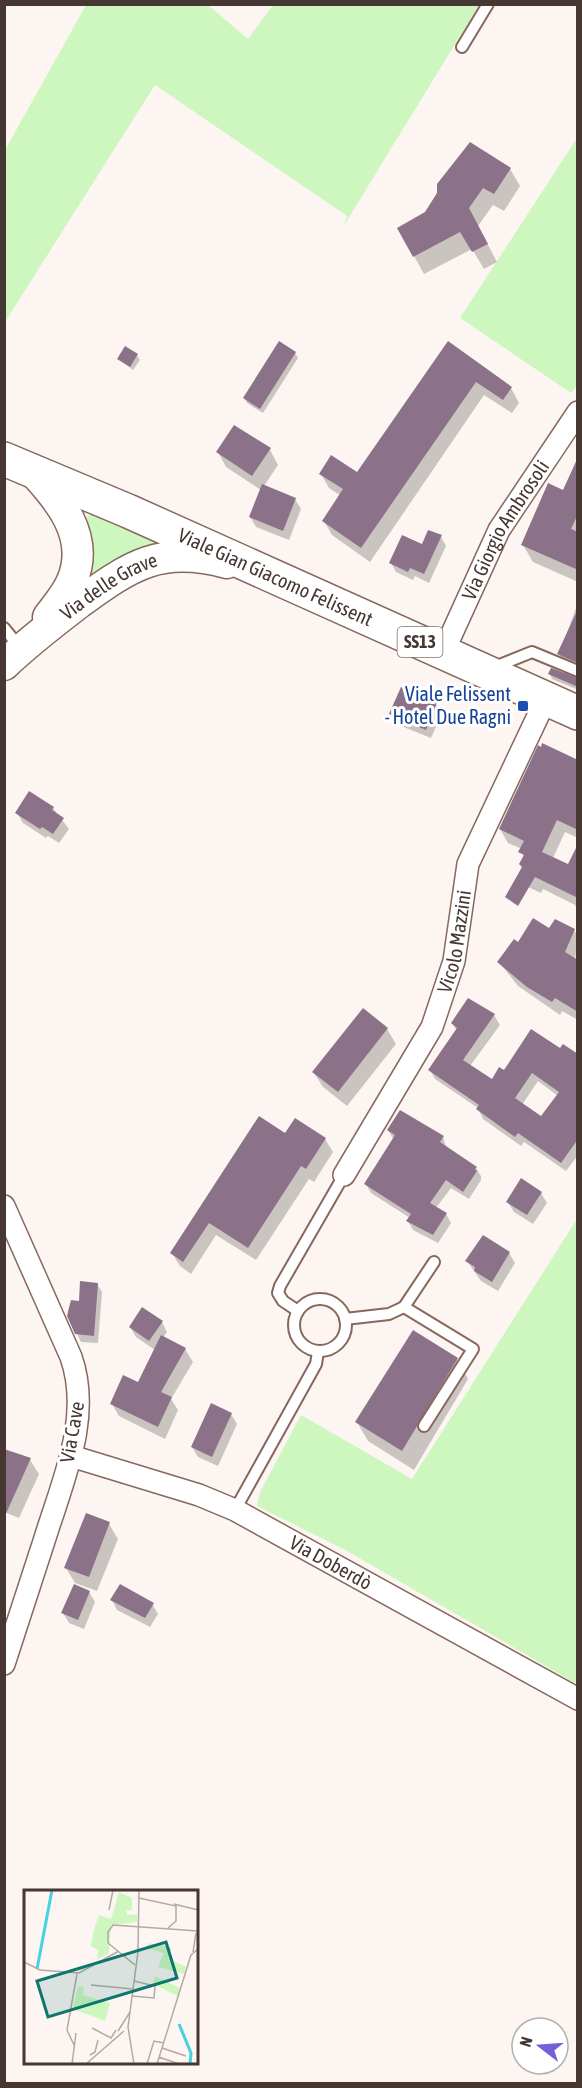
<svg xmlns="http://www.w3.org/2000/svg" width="582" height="2088" font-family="'Asap Condensed',sans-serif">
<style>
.green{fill:#cef7c0}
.shadow{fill:#0003;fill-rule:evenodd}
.building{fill:#8b7289;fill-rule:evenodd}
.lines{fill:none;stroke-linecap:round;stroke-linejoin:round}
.lane-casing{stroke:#88685c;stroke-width:14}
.street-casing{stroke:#88685c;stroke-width:24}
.secondary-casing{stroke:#88685c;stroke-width:33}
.primary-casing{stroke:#88685c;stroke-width:36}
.lane{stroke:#fff;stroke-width:10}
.street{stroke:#fff;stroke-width:21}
.secondary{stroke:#fff;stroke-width:30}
.primary{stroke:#fff;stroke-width:33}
.transit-dot{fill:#1a4fb4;stroke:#fff;stroke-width:2}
.labels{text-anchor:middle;stroke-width:6;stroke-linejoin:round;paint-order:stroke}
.shield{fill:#fff;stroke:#7e7370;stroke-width:1.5}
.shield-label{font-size:18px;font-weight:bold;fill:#463732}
.street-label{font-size:20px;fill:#463732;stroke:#fff}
.transit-label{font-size:20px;fill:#164399;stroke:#fff;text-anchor:end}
.inset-river{fill:none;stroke:#44d2e0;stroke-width:3}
.inset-road{fill:none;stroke:#b4a9a5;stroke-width:1.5}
.view{fill:#0f766e;fill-opacity:0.15;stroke:#0f766e;stroke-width:3}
.inset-edge{fill:none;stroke:#463732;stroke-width:3}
</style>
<rect width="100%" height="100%" fill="#fdf5f2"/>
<!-- green -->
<g class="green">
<path d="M86,5H208L248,39L273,5H479L343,227L347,216L155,85L5,322V150Z"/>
<path d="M577,138L578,385L571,393L460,318Z"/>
<path d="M92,514L160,544L88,584L81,519Z"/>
<path d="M577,1219L578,1679L575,1683L347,1551L257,1506L260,1492L301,1415L412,1479Z"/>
</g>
<!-- shadow -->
<g class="shadow">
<path d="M510,169L520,186L504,211L493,205L478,226L497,262L484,269L472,249L424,274L399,229Z"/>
<path d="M448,344L511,388L519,403L512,413L484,395L370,562L332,535L324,521L341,496L329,488L321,474H358Z"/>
<path d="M295,353L298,358L263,413L247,403L245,399Z"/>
<path d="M137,355L140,360L133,370L119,359Z"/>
<path d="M270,450L278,465L264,486L295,499L301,509L289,540L256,527L250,517L261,490L226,467L218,452Z"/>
<path d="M578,461V582L533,562L523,545L564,492Z"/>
<path d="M441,537L446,546L429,583L415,576L413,580L396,572L391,563Z"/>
<path d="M576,608H578V667L563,661L559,654Z"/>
<path d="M550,674L578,679V690L552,679Z"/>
<path d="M436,704L442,713L431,738L396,724L391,714Z"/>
<path d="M578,762V838L565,832L553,858L578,870L577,910L575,905L543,889L541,893L528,887L522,849L508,843L500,829Z"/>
<path d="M53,808L69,829L59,843L48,836L46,838L23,823L17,813Z"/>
<path d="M549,930L574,931L578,936L575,960L578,962V1020L562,1011L560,1015L518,986L499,962L518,944Z"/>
<path d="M469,1000L494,1015L500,1025L470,1066L492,1081L505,1072L560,1050L578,1056V1155L566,1171L524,1142L521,1146L483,1119L478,1108L435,1079L430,1070L457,1031L452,1023ZM538,1081L558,1096L542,1118L522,1105Z"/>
<path d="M387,1029L396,1044L347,1106L323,1087L314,1073Z"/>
<path d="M388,1130L443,1137L446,1147L476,1168L481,1176V1180L469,1199L451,1188L436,1208L446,1214L451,1223L438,1243L413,1230L408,1221L410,1218L371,1193L366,1184L394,1140Z"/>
<path d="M285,1135L325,1139L333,1152L314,1182L309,1179L256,1260L216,1235L191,1274L180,1266L172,1253Z"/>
<path d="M541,1193L547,1203L533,1224L514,1212L508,1202Z"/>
<path d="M509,1253L515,1263L498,1291L481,1281L467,1261Z"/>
<path d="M97,1284L102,1292L98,1343L81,1342L68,1315L69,1306L80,1302Z"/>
<path d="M162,1322L167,1332L163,1338L185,1349L193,1362L171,1399L178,1410L165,1439L119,1416L112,1404L139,1384L155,1350L136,1337L130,1327Z"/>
<path d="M457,1359L468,1379L414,1470L368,1441L357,1422Z"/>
<path d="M231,1414L237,1424L218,1466L198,1457L192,1447Z"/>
<path d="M30,1460L39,1474L19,1518L4,1512Z"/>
<path d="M109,1524L118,1539L97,1591L75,1583L66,1568Z"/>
<path d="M89,1592L95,1602L84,1629L69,1623L63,1613Z"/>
<path d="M112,1600L152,1604L158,1614L150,1627L117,1610Z"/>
</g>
<!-- building -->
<g class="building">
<path d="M470,142L511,168L494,194L483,188L469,208L488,244L472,252L460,232L413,257L397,228L425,212L437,193V184Z"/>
<path d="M279,341L296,352L260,409L243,398Z"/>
<path d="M448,341L512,387L503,400L476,382L361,548L322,521L343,489L319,474L331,455L357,472Z"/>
<path d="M125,346L138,354L130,367L117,359Z"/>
<path d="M234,425L271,448L252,476L216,452Z"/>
<path d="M578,457V514L571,529L578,532V570L521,545L548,483L563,490Z"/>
<path d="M262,484L296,498L283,531L249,517Z"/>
<path d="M428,530L442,535L424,574L410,568L408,572L389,563L402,535L422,544Z"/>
<path d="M578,609V663L557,654Z"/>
<path d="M551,668L578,678V687L548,674Z"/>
<path d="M401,687L437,702L426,730L389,714Z"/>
<path d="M542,743L578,760V830L557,820L542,852L568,864L578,844V898L535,877L518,906L505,897L522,867L519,864L524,855L518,852L524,841L499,829L538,745L541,747Z"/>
<path d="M29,791L54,807L52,810L64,818L53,834L42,827L40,829L15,813Z"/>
<path d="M533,918L549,928L555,919L575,929L565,952L578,960V1012L555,998L552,1002L527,987L497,962L514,939L518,942Z"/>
<path d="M468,998L495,1014L463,1060L492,1079L499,1067L504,1070L531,1029L560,1048L563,1044L578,1054V1139L561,1163L518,1133L515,1137L476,1109L479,1105L428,1070L457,1028L451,1023ZM532,1073L559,1092L541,1116L515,1098Z"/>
<path d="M363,1008L388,1028L338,1092L312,1072Z"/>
<path d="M400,1110L444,1136L440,1142L477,1167L475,1169L477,1171L463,1192L446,1180L430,1203L447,1213L433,1235L406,1221L411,1214L364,1184L395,1135L387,1130Z"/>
<path d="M259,1116L285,1133L295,1118L326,1138L306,1169L301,1166L248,1248L209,1223L183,1262L170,1253Z"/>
<path d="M521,1178L542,1192L527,1215L506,1202Z"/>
<path d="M483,1235L510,1252L492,1282L474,1271L475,1267L465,1261Z"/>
<path d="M80,1281L98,1283L94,1336L75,1334L67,1316L71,1300L79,1301Z"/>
<path d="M142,1307L163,1321L149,1341L129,1327Z"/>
<path d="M413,1330L458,1358L402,1451L355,1422Z"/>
<path d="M161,1335L186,1348L161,1392L172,1397L158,1427L110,1404L123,1375L138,1382Z"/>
<path d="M211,1403L232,1413L212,1457L191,1447Z"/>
<path d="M4,1449L31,1458L4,1518Z"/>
<path d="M86,1513L110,1522L89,1577L64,1568Z"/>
<path d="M74,1584L90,1591L78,1620L61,1613Z"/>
<path d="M120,1584L154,1603L145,1618L110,1600Z"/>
</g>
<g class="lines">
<defs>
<g id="lane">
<path d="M462,47L488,4"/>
<path d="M4,628L21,649"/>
<path d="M492,668L532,652L578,671"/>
<circle cx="320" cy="1325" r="26"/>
<path d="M404,1307L473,1349L424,1426"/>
<path d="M298,1311L283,1301L278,1293L280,1286L344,1175"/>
<path d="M345,1319L389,1314L404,1307L434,1262"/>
<path d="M235,1510L316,1364L318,1352"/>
</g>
<g id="street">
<path id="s1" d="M443,653L499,530L578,412"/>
<path id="s2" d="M344,1175L432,1027L454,961L468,864L546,699"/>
<path d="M4,1206L71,1357C92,1417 63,1480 45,1538C31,1580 18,1622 4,1664"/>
<path id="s3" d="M71,1456L199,1495L235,1510L578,1699"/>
</g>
<g id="secondary">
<path d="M31,469C59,500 91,536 72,581C67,594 56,606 48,617"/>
<path id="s4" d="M4,665C28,642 53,623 79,603C131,565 161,545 227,563"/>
</g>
<g id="primary">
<path id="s5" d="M4,459L128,511L578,713"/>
</g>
</defs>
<!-- lane casing -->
<use href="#lane" class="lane-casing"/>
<!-- street casing -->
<use href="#street" class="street-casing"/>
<!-- secondary casing -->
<use href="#secondary" class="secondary-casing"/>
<!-- primary casing -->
<use href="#primary" class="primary-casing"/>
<!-- lane -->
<use href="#lane" class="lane"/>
<!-- street -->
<use href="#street" class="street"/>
<!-- secondary -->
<use href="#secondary" class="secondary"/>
<!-- primary -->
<use href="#primary" class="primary"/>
</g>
<!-- markers -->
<rect class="transit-dot" x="517" y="700" width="12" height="12" rx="3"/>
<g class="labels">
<!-- shield labels -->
<rect class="shield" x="397.5" y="627" width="45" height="30" rx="4.5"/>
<g class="shield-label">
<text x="420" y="648">SS13</text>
</g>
<!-- street labels -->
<g class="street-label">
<text dy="7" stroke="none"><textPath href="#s1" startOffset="138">Via Giorgio Ambrosoli</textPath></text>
<text dy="7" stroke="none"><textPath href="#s5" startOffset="296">Viale Gian Giacomo Felissent</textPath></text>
<text dy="7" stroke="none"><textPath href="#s4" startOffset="132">Via delle Grave</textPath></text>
<text dy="7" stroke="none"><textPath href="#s2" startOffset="261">Vicolo Mazzini</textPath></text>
<text transform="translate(72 1432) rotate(-80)" y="7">Via Cave</text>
<text dy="7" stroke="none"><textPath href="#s3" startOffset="282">Via Doberdò</textPath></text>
</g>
<!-- transit labels -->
<g class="transit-label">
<text x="511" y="701">Viale Felissent<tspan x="511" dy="23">- Hotel Due Ragni</tspan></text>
</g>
</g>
<!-- overview -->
<g transform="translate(24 1890)">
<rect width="174" height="174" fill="#fdf5f2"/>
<path d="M95,2L108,8V20L102,21L103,25L113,24V32L87,35L85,63L73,70L74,60L67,56L70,39L75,25L87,29ZM124,53L148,58L144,68L162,77L160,84L134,77L140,63L122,58ZM131,86L156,98L154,106L129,94ZM54,96L60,97L59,105L86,113L81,131L49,119Z" fill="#cef7c0"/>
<path class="inset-river" d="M13,79L28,0M155,134L167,163L166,174"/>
<path class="inset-road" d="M115,8L152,16V31L144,38M150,14L174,20M85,20L89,0M0,30V56M169,62L172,43M0,72L16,80L55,83L95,61M111,75L84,53V42L89,35L174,41M67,95L109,99M108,106L130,108L131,96L110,91M68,138L87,148L92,140M94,141L106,122M50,155L43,140L53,84M138,158L162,166M66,165L71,162L74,150M135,167L155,174M48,174L52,143M62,174L100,141M110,174L104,137L114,62L115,0M123,174L130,151L140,153M133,174L167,65L174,59"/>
<path class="view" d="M142,52L153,88L24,127L13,91Z"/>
<rect width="174" height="174" class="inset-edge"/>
</g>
<!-- border -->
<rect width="582" height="2088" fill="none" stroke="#463732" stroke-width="12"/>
<!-- north arrow -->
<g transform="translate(540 2046) rotate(287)"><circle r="28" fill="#ffffff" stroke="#b5afad" stroke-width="1.5"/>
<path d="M0-4.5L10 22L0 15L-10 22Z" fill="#7261db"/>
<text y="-9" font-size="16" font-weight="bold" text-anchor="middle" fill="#463732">N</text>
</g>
</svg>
